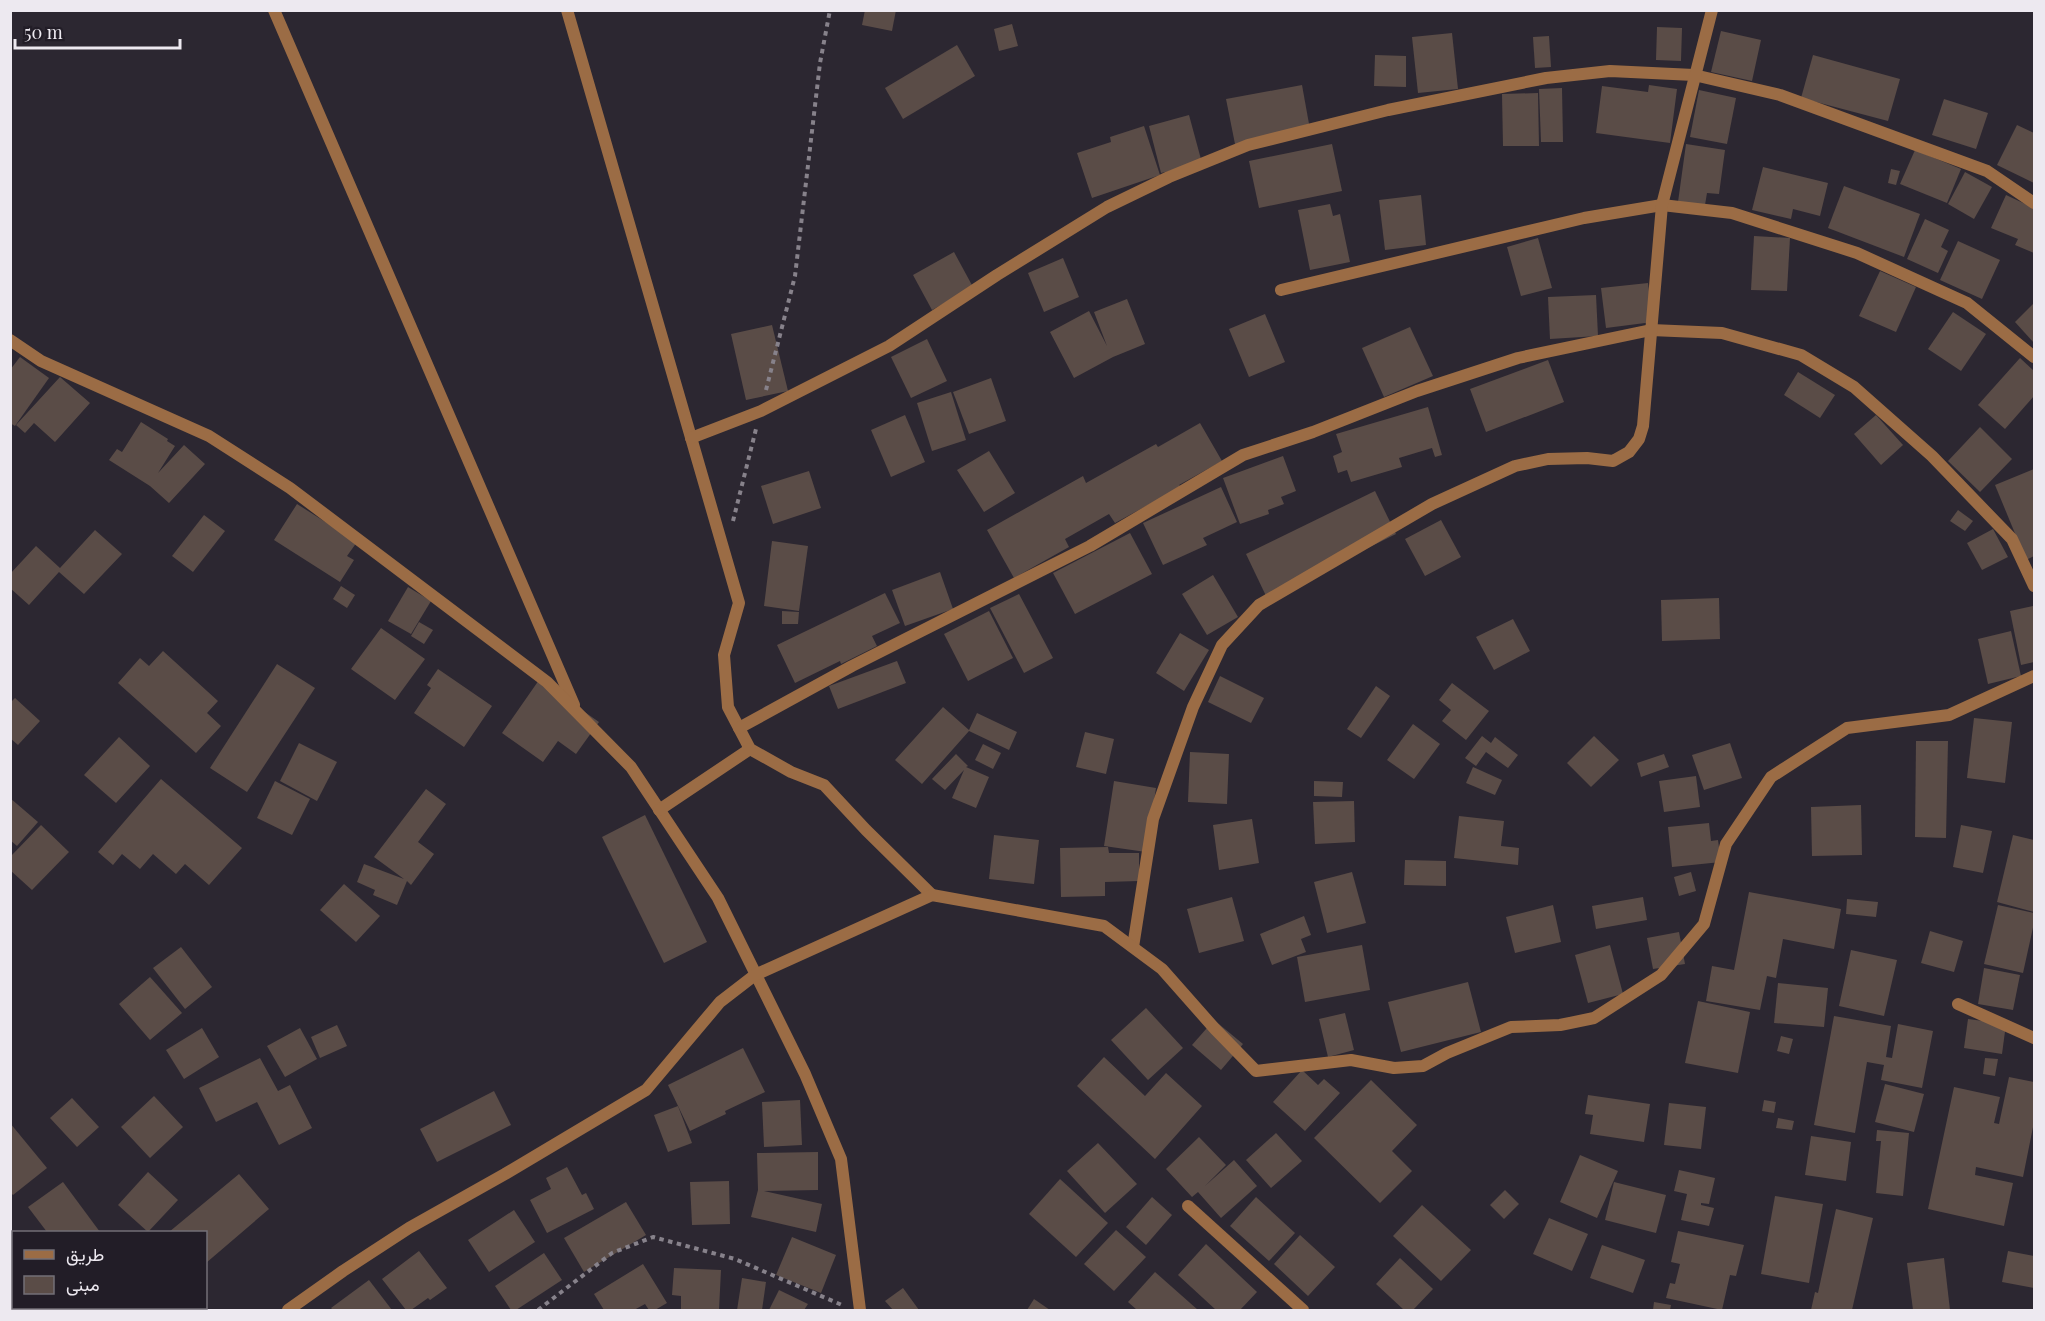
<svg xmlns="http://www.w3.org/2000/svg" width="2045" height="1321" font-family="'Playfair Display',Vazirmatn,serif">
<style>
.building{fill:#5a4c47}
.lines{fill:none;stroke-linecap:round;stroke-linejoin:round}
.path{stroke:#87828b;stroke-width:4;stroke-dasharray:4.5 4.5;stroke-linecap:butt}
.minor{stroke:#9b6c45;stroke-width:12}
</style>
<rect width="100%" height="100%" fill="#2c2731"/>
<!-- building -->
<g class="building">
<path d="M865,10H896L892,31L862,25Z"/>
<path d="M1012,24L1018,46L999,51L994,29Z"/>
<path d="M1657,27L1682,28L1681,61L1656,60Z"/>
<path d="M1721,31L1761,40L1752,81L1711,72Z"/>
<path d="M1452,33L1458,89L1418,93L1412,37Z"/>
<path d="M1549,36L1551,67L1535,68L1533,37Z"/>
<path d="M957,45L975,76L903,119L885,88Z"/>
<path d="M1375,55L1406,56V87L1374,86Z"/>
<path d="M1813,55L1900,79L1888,121L1801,98Z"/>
<path d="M1302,85L1311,135L1236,149L1226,99Z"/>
<path d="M1649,85L1677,89L1670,143L1596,133L1602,86L1648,92Z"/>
<path d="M1562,88L1563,142H1541L1539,89Z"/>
<path d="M1699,90L1736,98L1727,144L1690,137Z"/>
<path d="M1538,93L1539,146H1503L1502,94Z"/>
<path d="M1944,99L1988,113L1976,149L1932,135Z"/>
<path d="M1189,115L1202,163L1161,173L1149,126Z"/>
<path d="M2017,125L2034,133V183L1997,165Z"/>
<path d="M1144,126L1160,175L1092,198L1077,153L1111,142L1110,137Z"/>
<path d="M1332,144L1342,191L1259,208L1249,161Z"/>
<path d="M1686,144L1725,150L1719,194L1707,193L1705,205L1678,202Z"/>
<path d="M1915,150L1961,169L1947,203L1900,184Z"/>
<path d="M1763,167L1828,183L1820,216L1793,209L1791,219L1752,210Z"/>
<path d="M1891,169L1900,171L1896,185L1888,183Z"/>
<path d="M1965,172L1992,187L1974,219L1948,204Z"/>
<path d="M1844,186L1920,214L1904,257L1828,228Z"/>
<path d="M1421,195L1426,245L1385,250L1379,200Z"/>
<path d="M2006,195L2034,208V253L2015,245L2018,239L1991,228Z"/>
<path d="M1330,204L1333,216L1340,214L1350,262L1310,270L1298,210Z"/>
<path d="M1925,219L1949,230L1941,247L1948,251L1938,273L1907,259Z"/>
<path d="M1754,236L1790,238L1787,291L1751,290Z"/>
<path d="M1538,238L1552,288L1521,296L1507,247Z"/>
<path d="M1958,241L2000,260L1982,299L1940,280Z"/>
<path d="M954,252L973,287L932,310L913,275Z"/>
<path d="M1063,258L1079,297L1044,312L1028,273Z"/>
<path d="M1880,271L1916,287L1896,332L1859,316Z"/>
<path d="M1648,283L1653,322L1606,328L1601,288Z"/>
<path d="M1596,295L1598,336L1550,339L1548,297Z"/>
<path d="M1127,299L1145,344L1113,357L1074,378L1050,332L1089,311L1107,346L1094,312Z"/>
<path d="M2034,303V343L2015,322Z"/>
<path d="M1953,312L1986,334L1961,371L1928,349Z"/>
<path d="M1265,314L1285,362L1249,377L1229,329Z"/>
<path d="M772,325L788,391L746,400L731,334Z"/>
<path d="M1410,327L1433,376L1384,397L1362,348Z"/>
<path d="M927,339L947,381L911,398L891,357Z"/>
<path d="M20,357L49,378L15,426L10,423V370Z"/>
<path d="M2020,358L2034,371V396L2005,429L1978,405Z"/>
<path d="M1548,360L1564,402L1486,432L1470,389Z"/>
<path d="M1798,372L1835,395L1820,418L1784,395Z"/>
<path d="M60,377L90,403L55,442L34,423L25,433L16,425Z"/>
<path d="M991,378L1006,421L969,434L953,392Z"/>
<path d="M951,392L966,440L932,451L917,403Z"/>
<path d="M1428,407L1442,455L1435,457L1432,448L1399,458L1402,467L1351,482L1347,470L1338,473L1333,456L1342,452L1336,434Z"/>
<path d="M905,415L925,462L891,477L871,430Z"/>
<path d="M1876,415L1903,445L1881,465L1854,434Z"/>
<path d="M141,422L168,439L167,441L175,446L158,473L184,445L205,464L169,503L150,486L109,460L117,449L122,452Z"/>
<path d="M1200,423L1222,461L1179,485L1181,487L1115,523L1109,514L1065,539L1069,547L1014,578L987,530L1083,476L1086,483L1156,444L1158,447Z"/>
<path d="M1980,427L2012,459L1980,492L1948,461Z"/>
<path d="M989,451L1015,493L984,512L957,470Z"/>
<path d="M1283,456L1296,491L1281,497L1284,504L1268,510L1269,514L1240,524L1223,478Z"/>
<path d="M2034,469V556L2026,560L1995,485Z"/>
<path d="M809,471L821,508L773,524L761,486Z"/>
<path d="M1221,487L1237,522L1203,538L1207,545L1163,565L1143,523Z"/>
<path d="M1375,491L1396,534L1267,598L1246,554Z"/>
<path d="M297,504L357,542L347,556L354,560L340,582L274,540Z"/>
<path d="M1958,510L1973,521L1965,531L1950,521Z"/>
<path d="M204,515L225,531L193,572L172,556Z"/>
<path d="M1441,520L1461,557L1425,576L1405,539Z"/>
<path d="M1993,529L2008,557L1982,570L1967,543Z"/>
<path d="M95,530L122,554L84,594L59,572L29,605L10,588V574L36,546L60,568Z"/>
<path d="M1130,533L1152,574L1075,614L1053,573Z"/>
<path d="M772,541L808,546L799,611L764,606Z"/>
<path d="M940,572L953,609L905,626L892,590Z"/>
<path d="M1213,575L1238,617L1207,635L1182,594Z"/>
<path d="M341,586L355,595L347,608L333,599Z"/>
<path d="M408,587L431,601L411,634L388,621Z"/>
<path d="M885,593L900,623L872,636L877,646L841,664L840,661L795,683L777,645Z"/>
<path d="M1019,594L1053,658L1024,673L990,608Z"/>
<path d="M1719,598L1720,639L1662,641L1661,600Z"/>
<path d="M2033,606L2034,662L2021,665L2010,611Z"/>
<path d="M782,611L799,612L798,624H782Z"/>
<path d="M989,611L1013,658L968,681L944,634Z"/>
<path d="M1513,619L1530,651L1494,670L1476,637Z"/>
<path d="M419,622L433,630L424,644L411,636Z"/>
<path d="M381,628L425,659L395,700L351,669Z"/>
<path d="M2011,631L2021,676L1988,684L1978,639Z"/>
<path d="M1180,633L1209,650L1184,691L1156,673Z"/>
<path d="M163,651L218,701L207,713L221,726L196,753L118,683L140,658L149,666Z"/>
<path d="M897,661L906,683L838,709L829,686Z"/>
<path d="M277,664L315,688L247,792L210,768Z"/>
<path d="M438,669L492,706L464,747L414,713L431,688L427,685Z"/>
<path d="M1220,676L1264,698L1251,723L1208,702Z"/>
<path d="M539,680L599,722L576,754L558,741L543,762L502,733Z"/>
<path d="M1452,683L1489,711L1466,740L1442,721L1451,710L1439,700Z"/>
<path d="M1376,686L1390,696L1361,738L1347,729Z"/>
<path d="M15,698L40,721L18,745L10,738V703Z"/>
<path d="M943,707L969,730L977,713L1017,732L1009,750L969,731L922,784L895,760Z"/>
<path d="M1974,718L2012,722L2005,783L1967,778Z"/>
<path d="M1413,724L1440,744L1414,779L1387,760Z"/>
<path d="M1085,732L1114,739L1106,774L1076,767Z"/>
<path d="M1482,736L1491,743L1495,737L1518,755L1508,768L1486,752L1476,766L1465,758Z"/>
<path d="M1594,736L1619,760L1591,787L1567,763Z"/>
<path d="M119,737L150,766L116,803L84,775Z"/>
<path d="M1916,741H1948L1946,838L1915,837Z"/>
<path d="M299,743L337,762L317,801L280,781Z"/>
<path d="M1730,743L1742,778L1704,790L1692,755Z"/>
<path d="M983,744L1001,753L993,769L975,760Z"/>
<path d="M1190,752L1229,754L1227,804L1188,802Z"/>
<path d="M956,754L968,766L966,767L989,777L976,808L952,798L964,770L945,790L932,779Z"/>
<path d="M1664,754L1669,767L1641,777L1637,763Z"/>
<path d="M1473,767L1502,780L1495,795L1466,783Z"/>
<path d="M1696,776L1700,807L1664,812L1659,781Z"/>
<path d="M161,779L242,848L209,885L185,864L176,874L153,854L140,869L122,854L113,865L98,852Z"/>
<path d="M275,781L310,799L292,835L257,818Z"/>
<path d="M1114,781L1156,788L1146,852L1104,846Z"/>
<path d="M1314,781L1343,782L1342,797L1314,796Z"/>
<path d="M426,789L446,804L418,842L434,854L411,885L407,881L397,905L373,895L375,890L357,882L364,864L404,879L374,857Z"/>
<path d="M10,798L38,822L17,846L10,840Z"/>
<path d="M1354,801L1355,842L1315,844L1313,802Z"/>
<path d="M1861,805L1862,855L1812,856L1811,807Z"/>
<path d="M645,815L707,942L664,963L602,837Z"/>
<path d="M1459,816L1504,821L1501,846L1519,848L1518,865L1454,858Z"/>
<path d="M1252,819L1259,863L1219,870L1213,825Z"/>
<path d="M1709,823L1711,841L1718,840L1721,862L1672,867L1668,827Z"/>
<path d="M41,825L69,852L32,890L10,870V857Z"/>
<path d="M1961,825L1992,831L1983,873L1953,867Z"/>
<path d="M994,835L1039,840L1034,884L989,879Z"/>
<path d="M2013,835L2034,840V912L1997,902Z"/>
<path d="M1108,847L1109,853H1139V881L1105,882V896L1061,897L1060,848Z"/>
<path d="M1405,860L1446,861V886L1404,885Z"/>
<path d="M1352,872L1366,923L1327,933L1314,882Z"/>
<path d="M1691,872L1696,891L1679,896L1674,877Z"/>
<path d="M344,884L380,916L356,942L320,910Z"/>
<path d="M1749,892L1841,909L1834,949L1783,939L1776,978L1767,976L1760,1010L1706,1001L1712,966L1734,970Z"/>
<path d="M1232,897L1244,941L1199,953L1187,909Z"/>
<path d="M1643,897L1647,920L1596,929L1592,906Z"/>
<path d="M1847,899L1878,902L1876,917L1846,914Z"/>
<path d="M1553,905L1561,942L1515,953L1506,917Z"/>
<path d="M1998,905L2034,913V923L2023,973L1984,964Z"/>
<path d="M1304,916L1311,935L1301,939L1306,952L1272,965L1260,934Z"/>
<path d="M1930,931L1963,941L1954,972L1921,963Z"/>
<path d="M1679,932L1685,964L1653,969L1647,938Z"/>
<path d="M1362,945L1370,990L1305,1002L1297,957Z"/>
<path d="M1610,945L1623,994L1588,1003L1575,955Z"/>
<path d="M181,947L212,987L185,1009L153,968Z"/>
<path d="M1851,950L1897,960L1884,1016L1839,1006Z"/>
<path d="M1984,968L2020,975L2013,1010L1978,1004Z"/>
<path d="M150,977L182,1013L150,1040L119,1004Z"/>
<path d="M1468,982L1481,1032L1401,1052L1388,1002Z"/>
<path d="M1778,983L1828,988L1824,1027L1774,1023Z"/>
<path d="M1698,1001L1750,1012L1738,1073L1685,1063Z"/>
<path d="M1146,1008L1183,1048L1148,1080L1111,1040Z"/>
<path d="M1345,1013L1354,1050L1328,1057L1319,1019Z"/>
<path d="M1834,1016L1891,1026L1886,1057L1892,1058L1898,1024L1933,1031L1922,1088L1881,1080L1884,1065L1867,1062L1855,1133L1814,1125Z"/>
<path d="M1968,1019L2006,1024L2002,1054L1964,1048Z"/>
<path d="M1214,1020L1243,1044L1221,1070L1192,1045Z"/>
<path d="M337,1025L347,1046L320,1058L311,1037Z"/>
<path d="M202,1028L219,1057L184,1079L166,1050Z"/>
<path d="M300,1028L317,1059L285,1077L267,1046Z"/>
<path d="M1781,1036L1793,1039L1789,1054L1777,1051Z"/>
<path d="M743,1048L765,1092L725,1111L726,1114L690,1131L668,1085Z"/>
<path d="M1104,1057L1145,1096L1166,1073L1202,1106L1155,1159L1077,1086Z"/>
<path d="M260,1058L278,1091L290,1085L312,1128L279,1145L257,1102L216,1122L199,1088Z"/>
<path d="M1985,1058L1998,1059L1995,1076L1983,1074Z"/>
<path d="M1302,1070L1318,1085L1324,1079L1340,1093L1305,1131L1273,1102Z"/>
<path d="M2009,1077L2034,1082V1122L2023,1177L1976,1167L1975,1175L2013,1183L2004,1226L1928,1209L1954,1087L2000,1097L1994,1123L1999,1124Z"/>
<path d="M1371,1080L1417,1125L1392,1151L1412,1171L1380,1203L1314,1138Z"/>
<path d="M1885,1084L1924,1094L1914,1132L1875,1122Z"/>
<path d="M494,1091L511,1125L437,1162L420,1129Z"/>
<path d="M1588,1095L1650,1104L1644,1142L1590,1134L1593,1115L1585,1114Z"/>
<path d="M154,1096L183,1127L150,1158L121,1127Z"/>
<path d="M72,1098L99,1127L77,1147L50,1118Z"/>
<path d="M800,1100L802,1145L764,1147L762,1102Z"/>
<path d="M1764,1100L1776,1102L1774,1113L1762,1111Z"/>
<path d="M1669,1103L1706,1107L1701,1149L1664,1145Z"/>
<path d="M678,1106L692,1143L668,1152L654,1115Z"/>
<path d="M1778,1118L1794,1121L1792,1130L1776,1128Z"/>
<path d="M10,1123L47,1168L13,1195L10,1192Z"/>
<path d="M1877,1130L1909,1133L1903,1196L1876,1193L1881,1141H1876Z"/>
<path d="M1276,1133L1302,1161L1271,1188L1246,1160Z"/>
<path d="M1811,1136L1851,1142L1846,1181L1805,1175Z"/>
<path d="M1199,1137L1226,1165L1205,1186L1234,1160L1257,1186L1221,1218L1198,1192L1192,1197L1166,1169Z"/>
<path d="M1098,1143L1137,1184L1105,1213L1067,1171Z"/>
<path d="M818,1152V1190L764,1191L822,1204L816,1232L751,1217L758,1190L757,1153Z"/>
<path d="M1580,1155L1618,1171L1597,1218L1560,1202Z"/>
<path d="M567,1167L582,1195L586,1193L594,1209L547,1233L530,1200L551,1189L546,1178Z"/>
<path d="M1679,1170L1715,1178L1709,1204L1701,1203V1205L1714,1208L1709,1226L1681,1220L1687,1194L1674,1191Z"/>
<path d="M148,1172L178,1200L148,1232L118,1205Z"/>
<path d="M239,1174L269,1209L206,1263V1232H169Z"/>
<path d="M1060,1179L1108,1223L1076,1257L1029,1214Z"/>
<path d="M729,1181L730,1224L692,1225L690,1182Z"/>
<path d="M63,1182L100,1232H47L28,1207Z"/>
<path d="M1614,1182L1666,1195L1656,1233L1605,1220Z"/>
<path d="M1505,1190L1519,1204L1504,1219L1490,1205Z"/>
<path d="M1775,1196L1823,1204L1809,1283L1761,1274Z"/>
<path d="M1152,1197L1172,1215L1146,1245L1126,1227Z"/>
<path d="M1256,1197L1295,1233L1269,1261L1230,1226Z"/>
<path d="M626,1202L646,1235L584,1272L564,1238Z"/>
<path d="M1422,1205L1471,1250L1441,1281L1393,1236Z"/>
<path d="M1836,1209L1873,1218L1852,1310H1811L1815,1292L1818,1293Z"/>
<path d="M514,1210L535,1242L489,1272L468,1240Z"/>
<path d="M1549,1218L1588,1234L1572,1271L1533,1254Z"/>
<path d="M1116,1230L1146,1257L1114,1291L1084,1264Z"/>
<path d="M1678,1231L1744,1245L1736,1276L1730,1275L1722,1310L1666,1298L1670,1283L1675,1284L1680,1264L1671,1262Z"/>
<path d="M1300,1235L1335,1267L1308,1296L1274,1264Z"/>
<path d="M792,1237L836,1255L821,1293L776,1275Z"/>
<path d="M1206,1244L1257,1292L1240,1310H1216L1178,1275Z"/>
<path d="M1602,1245L1645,1260L1633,1293L1590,1278Z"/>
<path d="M419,1251L447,1288L430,1300L428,1298L411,1310H406L382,1279Z"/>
<path d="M2008,1251L2034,1256V1288L2002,1282Z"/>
<path d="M544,1253L562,1280L516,1310H511L495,1286Z"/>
<path d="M1400,1258L1433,1289L1413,1310H1404L1376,1284Z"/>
<path d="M1944,1258L1950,1310H1913L1907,1263Z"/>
<path d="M643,1264L667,1303L655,1310H649L645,1304L634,1310H604L594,1294Z"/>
<path d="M674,1268L721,1270L719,1310H681V1296L672,1295Z"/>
<path d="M1155,1272L1198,1310H1137L1128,1302Z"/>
<path d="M742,1278L766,1282L762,1310H737Z"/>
<path d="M369,1280L392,1310H333L331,1308Z"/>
<path d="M903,1288L919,1310H893L885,1301Z"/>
<path d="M779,1290L808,1304L804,1310H769Z"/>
<path d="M1034,1299L1050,1310H1027Z"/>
<path d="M1654,1302L1671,1305L1670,1310H1653Z"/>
</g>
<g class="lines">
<!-- path -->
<g class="path">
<path d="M766,390L795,276L820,63L830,10"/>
<path d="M733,521L756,429"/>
<path d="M538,1310L612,1253L653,1237L735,1259L842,1305"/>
</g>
<!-- minor -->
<g class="minor">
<path d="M274,10L574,705"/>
<path d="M567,10L739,603L724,655L728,707L750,749L791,772L824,785L866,830L932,895"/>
<path d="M1281,290L1584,218L1662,205L1732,213L1857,253L1967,303L2034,357"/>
<path d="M10,340L41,361L209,436L290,488L547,682L631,767L718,898L805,1074L841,1159L860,1310"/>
<path d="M691,438L761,411L889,346L997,275L1107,207L1169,177L1248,145L1388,110L1546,78L1610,71L1694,75L1780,95L1987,171L2034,203"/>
<path d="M739,728L852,666L1090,546L1243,455L1313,432L1417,391L1518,358L1651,330L1722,333L1801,355L1854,387L1932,456L2012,539L2034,586"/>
<path d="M659,810L750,749"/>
<path d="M1133,947L1153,819L1193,707L1222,645L1259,605L1432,504L1515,466L1548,459L1587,458L1613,461L1629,452L1639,439L1643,426L1662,205L1712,10"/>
<path d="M1958,1004L2034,1038"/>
<path d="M1188,1206L1303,1310"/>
<path d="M288,1310L343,1271L409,1228L505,1174L646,1090L720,1002L755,975L932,895L1104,926L1162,969L1215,1029L1256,1071L1351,1060L1394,1068L1423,1066L1447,1053L1511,1027L1560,1025L1594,1018L1661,975L1704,924L1726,844L1771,777L1847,728L1949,715L2034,676"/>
</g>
</g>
<!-- border -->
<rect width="2045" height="1321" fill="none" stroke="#ede9f0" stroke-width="24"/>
<!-- legend -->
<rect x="12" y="1231" width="195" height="78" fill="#221d27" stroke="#736f77" stroke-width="1.5"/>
<rect x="24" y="1250" width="30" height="9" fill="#9b6c45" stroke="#736f77" stroke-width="1.5"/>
<text x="66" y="1261" font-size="18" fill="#ede9f0">طريق</text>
<rect x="24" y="1276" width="30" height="18" fill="#5a4c47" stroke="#736f77" stroke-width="1.5"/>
<text x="66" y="1291" font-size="18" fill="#ede9f0">مبنى</text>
<!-- scale -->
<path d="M15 39v9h165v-9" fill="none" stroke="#ede9f0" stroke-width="3"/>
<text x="24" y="39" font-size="18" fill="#ede9f0" stroke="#221d27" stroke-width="4.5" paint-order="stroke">50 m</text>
</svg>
